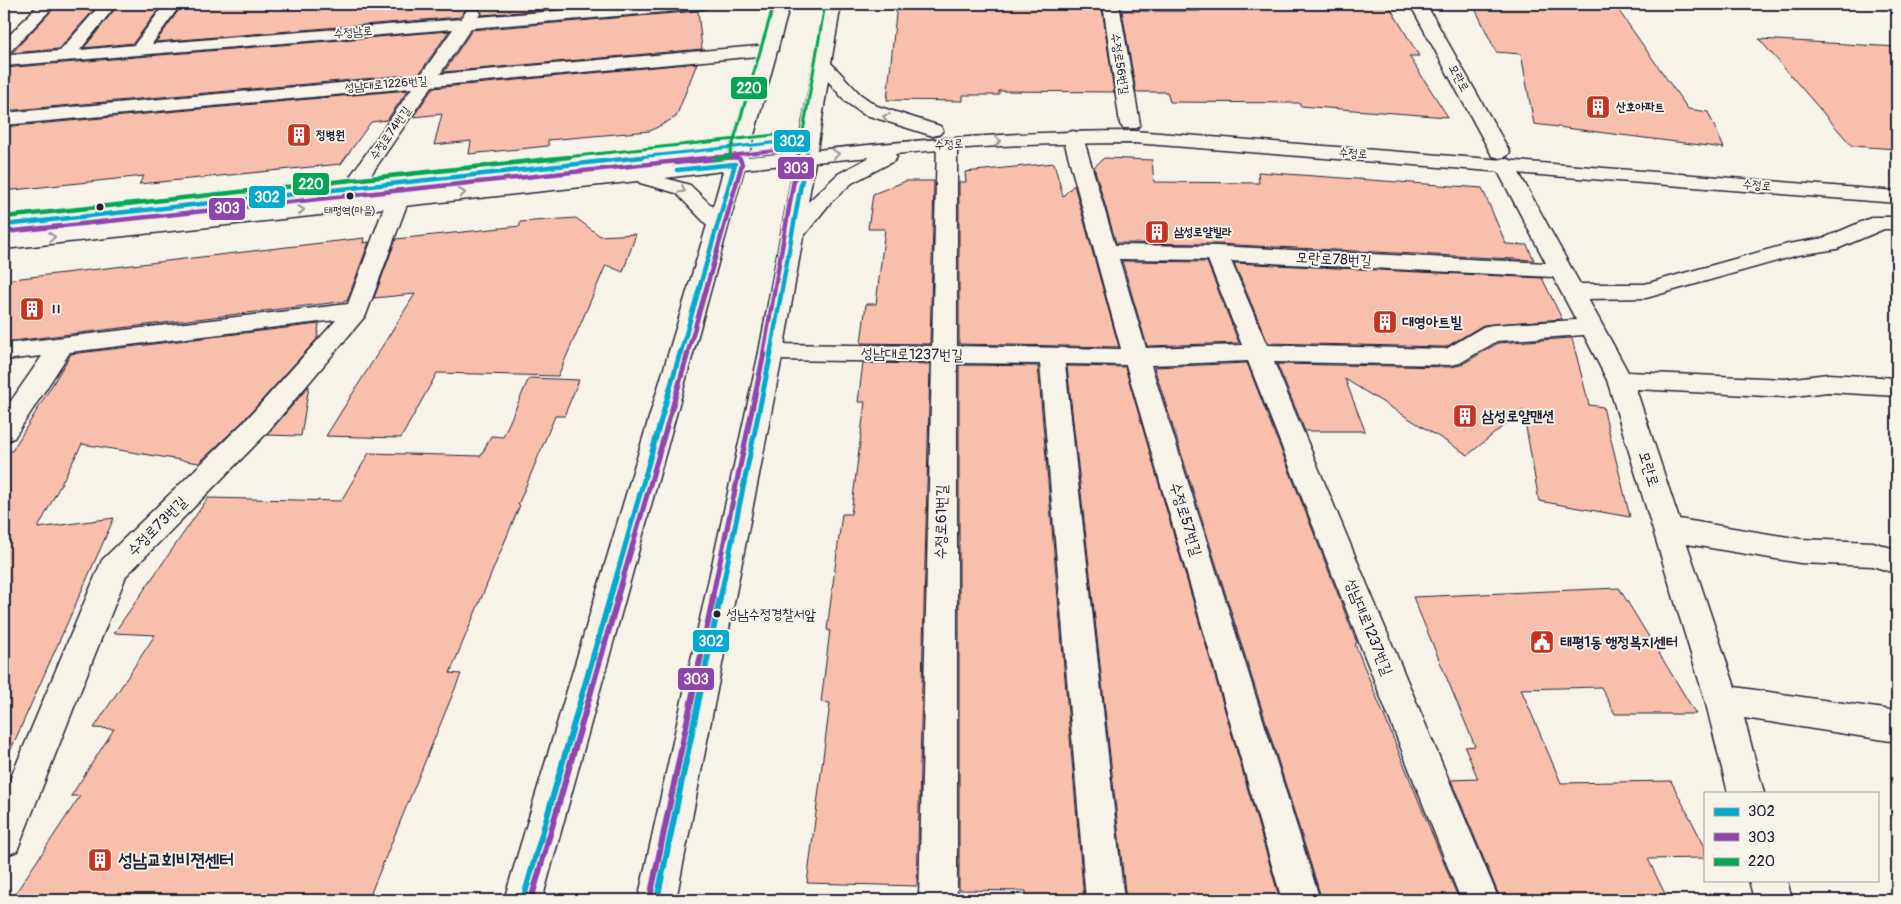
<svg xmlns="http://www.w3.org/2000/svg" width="1901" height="904" font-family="Pangolin,'Poor Story',sans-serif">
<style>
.building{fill:#f7bfac;stroke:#22223b}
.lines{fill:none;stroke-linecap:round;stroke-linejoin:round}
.minor-casing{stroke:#22223b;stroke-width:3}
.major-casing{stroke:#22223b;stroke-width:3}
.minor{fill:#f7f3e8;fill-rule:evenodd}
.major{fill:#f7f3e8;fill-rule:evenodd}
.bus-1-far3-casing{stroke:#f7f3e8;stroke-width:5.5}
.bus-1-far2-casing{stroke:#f7f3e8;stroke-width:8}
.bus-1-far1-casing{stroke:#f7f3e8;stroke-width:9}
.bus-1-casing{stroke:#f7f3e8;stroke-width:10}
.bus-2-far3-casing{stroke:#f7f3e8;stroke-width:5.5}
.bus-2-far2-casing{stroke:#f7f3e8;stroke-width:8}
.bus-2-far1-casing{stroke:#f7f3e8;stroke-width:9}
.bus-2-casing{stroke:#f7f3e8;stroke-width:10}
.bus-3-far1-casing{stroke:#f7f3e8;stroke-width:5.5}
.bus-3-casing{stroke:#f7f3e8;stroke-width:8}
.bus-1-far3{stroke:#00a9ce;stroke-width:3}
.bus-1-far2{stroke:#00a9ce;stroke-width:4.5}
.bus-1-far1{stroke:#00a9ce;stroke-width:5}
.bus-1{stroke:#00a9ce;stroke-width:6}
.bus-2-far3{stroke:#8e44ad;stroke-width:3}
.bus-2-far2{stroke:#8e44ad;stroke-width:4.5}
.bus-2-far1{stroke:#8e44ad;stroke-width:5}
.bus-2{stroke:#8e44ad;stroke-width:6}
.bus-3-far1{stroke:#00a651;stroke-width:3}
.bus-3{stroke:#00a651;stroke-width:4.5}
.oneway{stroke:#97959a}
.bus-dot{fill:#22223b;stroke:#f7f3e8;stroke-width:2}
.labels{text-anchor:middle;stroke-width:4;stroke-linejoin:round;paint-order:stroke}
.far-bus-label{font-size:11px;fill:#22223b;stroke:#f7f3e8}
.far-street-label{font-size:12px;fill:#22223b;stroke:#f7f3e8}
.far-poi-label{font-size:12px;font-weight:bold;fill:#22223b;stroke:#f7f3e8;text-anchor:start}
.bus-label{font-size:14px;fill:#22223b;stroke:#f7f3e8;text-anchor:start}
.street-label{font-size:15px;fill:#22223b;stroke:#f7f3e8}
.poi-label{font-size:15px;font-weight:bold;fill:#22223b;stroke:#f7f3e8;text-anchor:start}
.near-poi-label{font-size:18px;font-weight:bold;fill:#22223b;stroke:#f7f3e8;text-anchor:start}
.line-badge{stroke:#f7f3e8;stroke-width:2}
.badge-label{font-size:14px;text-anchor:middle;font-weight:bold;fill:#fff}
</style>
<rect width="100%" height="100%" fill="#f7f3e8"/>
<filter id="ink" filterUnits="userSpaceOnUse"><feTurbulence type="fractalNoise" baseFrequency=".02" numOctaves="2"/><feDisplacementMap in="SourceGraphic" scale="10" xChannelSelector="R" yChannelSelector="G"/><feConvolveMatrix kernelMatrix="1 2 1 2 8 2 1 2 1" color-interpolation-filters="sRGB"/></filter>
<g filter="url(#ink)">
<!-- building -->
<g class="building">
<path d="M88,4H99L59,49L12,53L56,6Z"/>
<path d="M119,4H163L133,43L84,48Z"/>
<path d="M183,4H595L594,6L482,15L479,8H467L460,17L156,42Z"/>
<path d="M897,4H1093L1102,8L1114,92L999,91V95H963V101L887,100Z"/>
<path d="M1198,4H1388L1419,56H1409L1448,117L1300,106L1299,103L1170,102L1167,92H1136L1122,11H1200Z"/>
<path d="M1473,4H1614L1688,109L1708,112L1724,148L1534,124L1521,54L1496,52Z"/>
<path d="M698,11L702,49L444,72L472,30Z"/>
<path d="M449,31L419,74L4,111V68Z"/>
<path d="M1759,39L1897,47V149L1852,146Z"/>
<path d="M697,63L676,117L650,131L548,140V146L469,154L471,141L434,145L442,114L413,117L433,88Z"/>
<path d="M408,90L387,120L371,122L341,164L139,184L144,176L4,191V127Z"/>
<path d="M1104,158L1152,160L1154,182L1259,183L1258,172L1482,188L1506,244L1527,245L1534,260L1217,244L1116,243L1094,167Z"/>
<path d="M1054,163L1063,196L1074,185L1119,347L959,344V182H966L965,172Z"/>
<path d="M906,181H934L930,344L861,343L866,304H876L885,229H868L873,194Z"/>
<path d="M576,218L600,236L636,234L623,272L606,265L558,376L437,373L401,438L326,436L415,294L374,298L396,239L520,226V222Z"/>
<path d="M364,238L363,243L369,242L347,301L4,342V280Z"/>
<path d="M1122,261L1207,262L1239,343L1147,346Z"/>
<path d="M1234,263L1542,278L1562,319L1483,325L1446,347L1268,343Z"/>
<path d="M319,324L317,339L244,420L199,463L82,444L38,528L114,518L4,765V452L12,451L71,354Z"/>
<path d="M1572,338L1589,405L1603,407L1630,517L1539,501L1523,410L1468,455L1345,379L1365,431H1305L1277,364L1451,367L1461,365L1498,343Z"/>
<path d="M863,363L930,364L917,886L807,883L830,703L821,702L830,630H827L842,514H851L865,402H858Z"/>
<path d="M1247,363L1357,643L1355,644L1459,900H1322L1154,367Z"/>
<path d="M959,365L1038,366L1084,900H1026V891L959,890Z"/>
<path d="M1067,366L1125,367L1280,900H1126Z"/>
<path d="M529,378L579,380L564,416H555L518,505H520L450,673L461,674L368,900H11L80,796H71L114,729L94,728L155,635L114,633L208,498L341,501L369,453L481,456L491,436L503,437Z"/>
<path d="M309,386L301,436L267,435Z"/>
<path d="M1619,588L1696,714H1615L1601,687L1521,689L1561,783L1671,781L1705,847V858L1648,859L1668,900H1624L1622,897L1500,898L1451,780L1478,779L1465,747L1475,746L1413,597Z"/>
</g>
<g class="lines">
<defs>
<g id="minor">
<path d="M39,4H56L7,55L60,51L101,4H117L80,50L134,45L165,4H181L152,44L461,19L467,10H479L481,13L478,17L645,4H710L708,7L702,9L471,28L440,74L769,45L775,46L778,50L775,54L769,55L432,86L359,192L352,194L345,192L342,188L412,88L4,125V113L420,76L453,29L4,66V41Z"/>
<path d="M1103,4H1119L1140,124L1137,128H1123L1120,124Z"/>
<path d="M1410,4H1426L1510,152L1507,156L1500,158L1493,156L1490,152Z"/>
<path d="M1073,131L1080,133L1083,137L1115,245L1217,246L1546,263L1494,164L1497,160L1504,158L1511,160L1514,164L1580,284H1645L1788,244L1824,238L1873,217H1897V229H1884L1837,249L1798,255L1646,298L1588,299L1628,372L1785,379L1828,374L1897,378V396L1828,392L1785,397L1636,389L1679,519L1800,539L1873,542L1897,550V574L1873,566L1800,563L1687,544L1735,687L1897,711V742L1744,718L1764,793H1728L1705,700L1607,380L1584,335L1497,341L1460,363L1451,365L1274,362L1499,900H1461L1248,361L1151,365L1320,900H1282L1126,365L1065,364L1124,900H1086L1040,364L957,363V900H919L932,362L771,360L762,358L759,352L762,346L771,344L932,346L937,143L940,139H954L957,143V346L1121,349L1063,137L1066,133ZM1119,259L1208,260L1242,345L1146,348ZM1231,261L1553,277L1576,320L1492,325L1483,327L1446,349L1267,345Z"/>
<path d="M398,193L405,195L409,199L366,315L265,435L126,576L17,851L4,856V794L102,560L245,421L336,320L70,352L14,438L4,441V411L42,356L4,360V344L348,304L387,199L391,195Z"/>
<path d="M1749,880H1787L1792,900H1754Z"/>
</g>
<path id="major" d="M774,4H790L748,157L797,152L825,4H841L831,63L860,94L877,106L940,126L943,130L940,134L933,136L863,114L846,102L828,81L817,150C923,139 1028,131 1134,131L1897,191V203L1134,143C1054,143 974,146 895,154L897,157L894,161L852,183L831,202L803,237L783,352L676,900H638L759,352L794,164L744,169L542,900H504L707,225L676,193L640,183L638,181L4,249V235L727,159ZM870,157L838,174L808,202L815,162ZM723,171L713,207L690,185L665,178Z"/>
</defs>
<!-- minor casing -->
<use href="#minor" class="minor-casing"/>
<!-- major casing -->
<use href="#major" class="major-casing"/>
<!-- minor -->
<use href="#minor" class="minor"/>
<!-- major -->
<use href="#major" class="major"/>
<defs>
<path id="bus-1-far3" d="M630,158L809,139L806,158"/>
<g id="bus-1-far2">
<path d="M677,170L735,164L680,355"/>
<path d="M4,225L642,157"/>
<path d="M770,355L806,157"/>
</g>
<g id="bus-1-far1">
<path d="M610,599L680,353"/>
<path d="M720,599L771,353"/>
</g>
<g id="bus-1">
<path d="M523,900L610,598"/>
<path d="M657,900L720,598"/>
</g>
<g id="bus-2-far3">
<path d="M704,158L800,148L798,158"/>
<path d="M724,158H738"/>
</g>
<g id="bus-2-far2">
<path d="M676,163L735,157L740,159L742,164L687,355"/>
<path d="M5,232L716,157"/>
<path d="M763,355L798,157"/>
</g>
<g id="bus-2-far1">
<path d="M617,599L688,353"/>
<path d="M712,599L764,353"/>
</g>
<g id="bus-2">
<path d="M650,898L713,598"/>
<path d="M531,900L618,598"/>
</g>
<g id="bus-3-far1">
<path d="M557,158L803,132L825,4"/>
<path d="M721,158L729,157L774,4"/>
</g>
<g id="bus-3">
<path d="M714,159L729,157"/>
<path d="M4,217L569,157"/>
</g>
</defs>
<!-- bus-1-far3 casing -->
<use href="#bus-1-far3" class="bus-1-far3-casing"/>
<!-- bus-1-far2 casing -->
<use href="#bus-1-far2" class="bus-1-far2-casing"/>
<!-- bus-1-far1 casing -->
<use href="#bus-1-far1" class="bus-1-far1-casing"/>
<!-- bus-1 casing -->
<use href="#bus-1" class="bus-1-casing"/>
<!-- bus-2-far3 casing -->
<use href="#bus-2-far3" class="bus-2-far3-casing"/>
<!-- bus-2-far2 casing -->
<use href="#bus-2-far2" class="bus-2-far2-casing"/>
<!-- bus-2-far1 casing -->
<use href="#bus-2-far1" class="bus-2-far1-casing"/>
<!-- bus-2 casing -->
<use href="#bus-2" class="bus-2-casing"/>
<!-- bus-3-far1 casing -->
<use href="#bus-3-far1" class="bus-3-far1-casing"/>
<!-- bus-3 casing -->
<use href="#bus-3" class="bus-3-casing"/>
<!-- bus-1-far3 -->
<use href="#bus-1-far3" class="bus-1-far3"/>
<!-- bus-1-far2 -->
<use href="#bus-1-far2" class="bus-1-far2"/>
<!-- bus-1-far1 -->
<use href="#bus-1-far1" class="bus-1-far1"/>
<!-- bus-1 -->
<use href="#bus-1" class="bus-1"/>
<!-- bus-2-far3 -->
<use href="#bus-2-far3" class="bus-2-far3"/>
<!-- bus-2-far2 -->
<use href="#bus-2-far2" class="bus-2-far2"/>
<!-- bus-2-far1 -->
<use href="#bus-2-far1" class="bus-2-far1"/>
<!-- bus-2 -->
<use href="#bus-2" class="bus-2"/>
<!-- bus-3-far1 -->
<use href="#bus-3-far1" class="bus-3-far1"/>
<!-- bus-3 -->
<use href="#bus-3" class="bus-3"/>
</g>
<!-- one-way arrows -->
<defs><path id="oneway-chevron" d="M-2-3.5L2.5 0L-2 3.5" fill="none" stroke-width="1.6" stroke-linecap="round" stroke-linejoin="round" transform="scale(1.25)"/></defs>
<g class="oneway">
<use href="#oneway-chevron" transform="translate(886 117) rotate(-160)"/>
<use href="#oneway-chevron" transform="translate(998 141) rotate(-3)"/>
<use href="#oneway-chevron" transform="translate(836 154) rotate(-6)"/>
<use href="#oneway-chevron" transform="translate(682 190) rotate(31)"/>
<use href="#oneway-chevron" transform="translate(462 193) rotate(-6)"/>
<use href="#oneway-chevron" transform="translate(301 210) rotate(-6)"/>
<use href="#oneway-chevron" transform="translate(52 237) rotate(-6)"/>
</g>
</g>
<!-- icons -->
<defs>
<symbol id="building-square" viewBox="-11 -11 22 22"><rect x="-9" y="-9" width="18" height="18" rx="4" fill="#c8321e" stroke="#f7f3e8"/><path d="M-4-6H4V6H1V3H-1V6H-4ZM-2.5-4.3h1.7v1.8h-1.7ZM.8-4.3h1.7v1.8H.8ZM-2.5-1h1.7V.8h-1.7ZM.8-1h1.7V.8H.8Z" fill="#fff"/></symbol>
<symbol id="civic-square" viewBox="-11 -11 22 22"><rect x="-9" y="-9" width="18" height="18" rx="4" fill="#c8321e" stroke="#f7f3e8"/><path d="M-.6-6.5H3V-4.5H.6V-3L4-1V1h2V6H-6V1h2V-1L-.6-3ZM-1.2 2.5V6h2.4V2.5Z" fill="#fff"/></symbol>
</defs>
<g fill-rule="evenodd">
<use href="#building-square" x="1584" y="93" width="28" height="28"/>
<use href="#building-square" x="285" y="121" width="28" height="28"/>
<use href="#building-square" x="1143" y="218" width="28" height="28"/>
<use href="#building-square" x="18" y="295" width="28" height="28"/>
<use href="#building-square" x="1371" y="308" width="28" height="28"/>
<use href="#building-square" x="1451" y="402" width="28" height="28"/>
<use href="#civic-square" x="1528" y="628" width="28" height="28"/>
<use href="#building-square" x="86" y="846" width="28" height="28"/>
</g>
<!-- markers -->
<g class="bus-dot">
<circle cx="350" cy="196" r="4.5"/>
<circle cx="100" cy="207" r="4.5"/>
<circle cx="717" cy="614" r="4.5"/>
</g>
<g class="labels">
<!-- far-bus labels -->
<g class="far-bus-label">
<text x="350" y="214">태평역(마을)</text>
</g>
<!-- far-street labels -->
<g class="far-street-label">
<text transform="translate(353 32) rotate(-5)" y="4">수정남로</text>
<text transform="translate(1120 64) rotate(81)" y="4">수정로56번길</text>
<text transform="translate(1459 78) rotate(61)" y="4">모란로</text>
<text transform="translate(386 84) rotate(-5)" y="4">성남대로1226번길</text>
<text transform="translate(390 133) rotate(-55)" y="4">수정로74번길</text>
<text transform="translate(949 144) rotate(-4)" y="4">수정로</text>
<text transform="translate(1353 153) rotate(4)" y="4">수정로</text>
<text transform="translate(1757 185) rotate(5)" y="4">수정로</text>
</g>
<!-- far-poi labels -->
<g class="far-poi-label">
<text x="1616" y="111">산호아파트</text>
<text x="316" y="139">정병원</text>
<text x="1174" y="236">삼성로얄빌라</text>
</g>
<!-- bus labels -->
<g class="bus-label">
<text x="726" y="619">성남수정경찰서앞</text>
</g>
<!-- street labels -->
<g class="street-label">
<text transform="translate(1334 259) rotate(3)" y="5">모란로78번길</text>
<text transform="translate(912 354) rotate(1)" y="5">성남대로1237번길</text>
<text transform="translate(1649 469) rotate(72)" y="5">모란로</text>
<text transform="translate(1186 519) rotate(73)" y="5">수정로57번길</text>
<text transform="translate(941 522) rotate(-89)" y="5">수정로61번길</text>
<text transform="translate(157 526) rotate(-45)" y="5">수정로73번길</text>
<text transform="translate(1369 627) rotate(68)" y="5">성남대로1237번길</text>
</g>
<!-- poi labels -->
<g class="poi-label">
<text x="50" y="314">Ⅱ</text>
<text x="1402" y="327">대영아트빌</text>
<text x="1482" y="421">삼성로얄맨션</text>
<text x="1560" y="647">태평1동 행정복지센터</text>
</g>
<!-- near-poi labels -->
<g class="near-poi-label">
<text x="118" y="866">성남교회비젼센터</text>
</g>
</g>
<g class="line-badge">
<rect x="730" y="76" width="38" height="24" rx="5" fill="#00a651"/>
<rect x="773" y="129" width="38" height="24" rx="5" fill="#00a9ce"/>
<rect x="777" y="156" width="38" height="24" rx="5" fill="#8e44ad"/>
<rect x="292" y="172" width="38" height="24" rx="5" fill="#00a651"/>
<rect x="248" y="185" width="38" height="24" rx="5" fill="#00a9ce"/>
<rect x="208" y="197" width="38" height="24" rx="5" fill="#8e44ad"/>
<rect x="692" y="629" width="38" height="24" rx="5" fill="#00a9ce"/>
<rect x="677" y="667" width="38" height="24" rx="5" fill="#8e44ad"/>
</g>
<g class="badge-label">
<text x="749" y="93">220</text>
<text x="792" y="146">302</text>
<text x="796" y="173">303</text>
<text x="311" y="189">220</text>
<text x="267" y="202">302</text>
<text x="227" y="213">303</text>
<text x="711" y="646">302</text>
<text x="696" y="684">303</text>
</g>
<!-- margin -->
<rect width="1901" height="904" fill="none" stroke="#f7f3e8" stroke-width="20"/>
<rect x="10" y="10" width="1881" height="884" fill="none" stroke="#22223b" stroke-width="2" filter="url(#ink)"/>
<!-- legend -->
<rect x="1704" y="792" width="175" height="90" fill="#f7f3e8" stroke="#a29fa3"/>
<rect x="1714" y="808" width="25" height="8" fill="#00a9ce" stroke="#a29fa3"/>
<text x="1748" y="816" font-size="15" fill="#22223b">302</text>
<rect x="1714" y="833" width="25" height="8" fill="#8e44ad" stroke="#a29fa3"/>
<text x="1748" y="842" font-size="15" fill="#22223b">303</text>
<rect x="1714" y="858" width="25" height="8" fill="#00a651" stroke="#a29fa3"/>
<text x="1748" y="866" font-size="15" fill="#22223b">220</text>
</svg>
